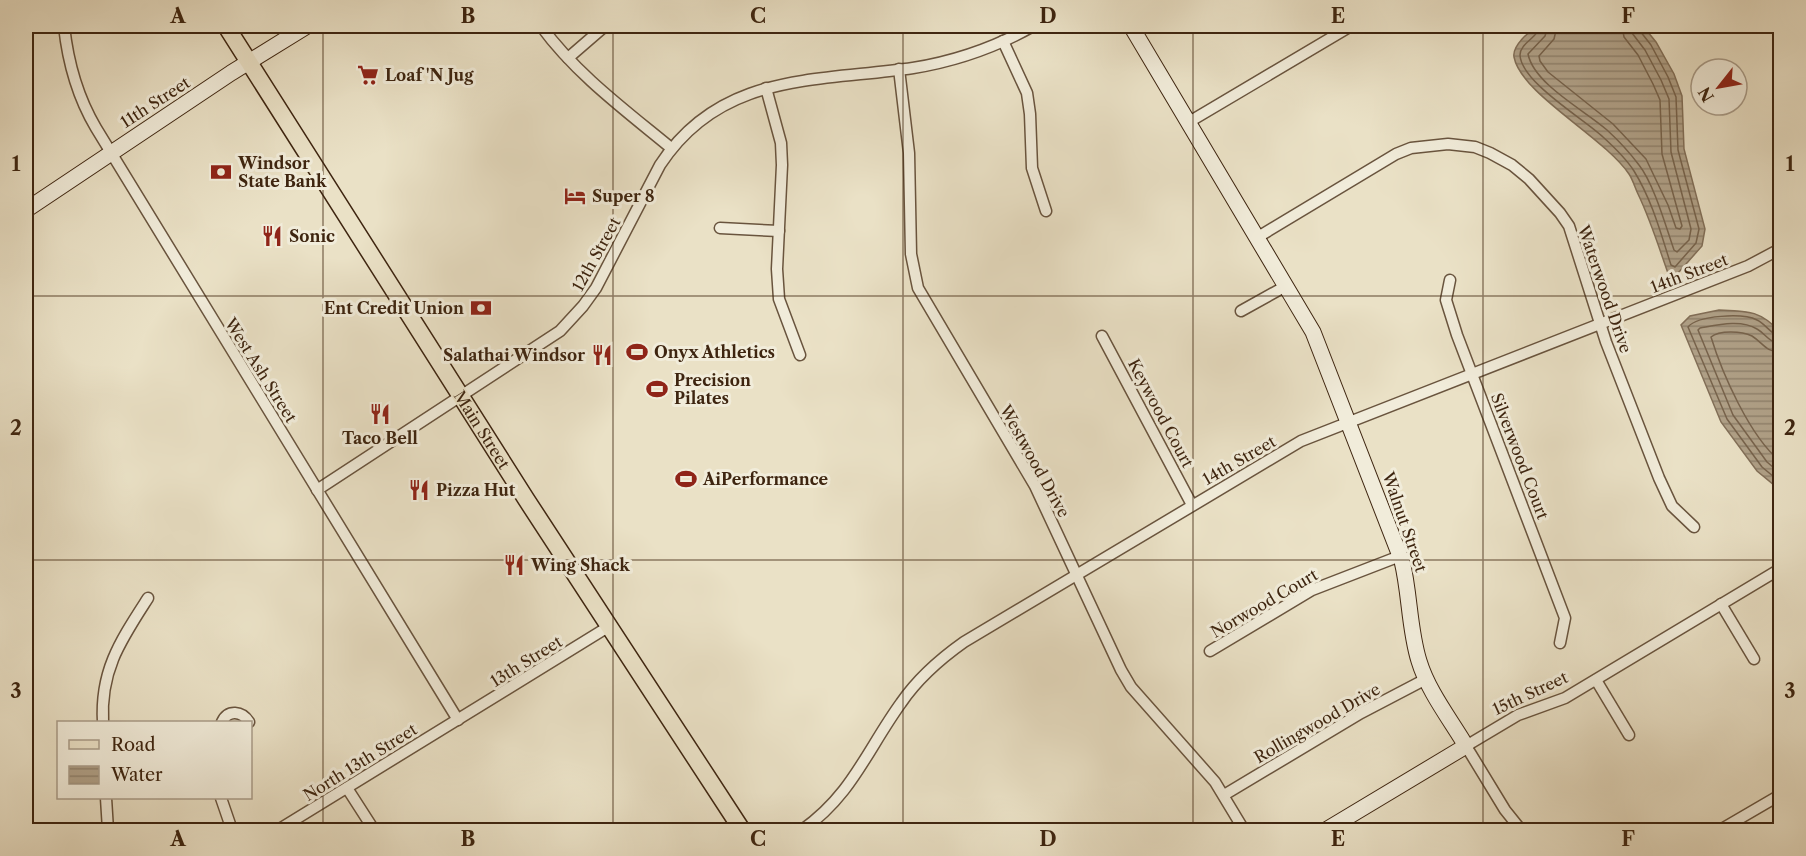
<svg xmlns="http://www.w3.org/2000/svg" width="1806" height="856" font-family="'Libre Caslon Text',serif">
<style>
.water{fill:url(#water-rules);stroke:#826f58;stroke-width:1.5}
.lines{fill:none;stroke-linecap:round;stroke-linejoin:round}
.shore{stroke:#77634c;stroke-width:1.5}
.canal{stroke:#b0a188;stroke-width:10}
.street-casing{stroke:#69543e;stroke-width:13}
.secondary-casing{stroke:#3e2510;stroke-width:17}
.primary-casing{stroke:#3e2510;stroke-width:19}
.street{stroke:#f1ecda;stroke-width:10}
.secondary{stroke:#f1ecda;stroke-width:15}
.primary{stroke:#eae1c6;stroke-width:16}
.grid{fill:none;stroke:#3e2510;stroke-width:1.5;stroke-opacity:0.55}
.labels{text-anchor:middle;stroke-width:6;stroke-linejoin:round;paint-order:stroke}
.poi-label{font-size:16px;font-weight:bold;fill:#3e2510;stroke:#f1ecda;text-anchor:start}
.street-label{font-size:16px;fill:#3e2510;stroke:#f1ecda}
.neatline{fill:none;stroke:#3e2510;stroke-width:2}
.grid-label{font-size:20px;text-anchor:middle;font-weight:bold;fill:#3e2510}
</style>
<defs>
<pattern id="water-rules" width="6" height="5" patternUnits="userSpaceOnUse" patternTransform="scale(1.5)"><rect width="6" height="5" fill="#b0a188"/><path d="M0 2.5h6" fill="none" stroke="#91836e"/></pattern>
</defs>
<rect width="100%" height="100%" fill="#eae1c6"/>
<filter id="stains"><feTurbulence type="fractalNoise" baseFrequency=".00333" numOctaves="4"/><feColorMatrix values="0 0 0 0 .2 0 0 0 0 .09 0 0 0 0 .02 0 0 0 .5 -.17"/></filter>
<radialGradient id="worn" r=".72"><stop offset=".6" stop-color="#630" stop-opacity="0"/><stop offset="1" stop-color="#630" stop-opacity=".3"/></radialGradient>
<!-- water -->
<g class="water">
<path d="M1538,26H1643L1656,42L1674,74L1682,96L1684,149L1705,229L1702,246L1678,273L1669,276C1659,248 1651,221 1638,194C1635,188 1633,180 1629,174C1604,137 1521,94 1514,57C1512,46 1529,31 1538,26Z"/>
<path d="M1719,310C1747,311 1760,310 1780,332V490L1757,471L1721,422L1681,325L1690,316Z"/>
</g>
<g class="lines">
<!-- shore -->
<g class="shore">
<path d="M1540,26C1539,37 1520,43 1520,55C1521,82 1584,119 1603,137C1614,147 1627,160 1634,171C1652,200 1661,234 1671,265L1675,267L1696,243L1699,229L1678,150L1676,97L1668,77L1651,45L1640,31L1639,26"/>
<path d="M1548,26L1545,36L1528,54C1534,84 1584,110 1607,130C1618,140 1630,153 1639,165C1654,184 1666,227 1674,250L1677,252L1689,240L1691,229L1671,152L1669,99L1661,80L1645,50L1632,33L1631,26"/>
<path d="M1557,26L1554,39L1539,56L1540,61L1548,72L1613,124L1646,159L1668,205L1676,228L1680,229L1682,226L1662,154L1660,100L1653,84L1638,55L1624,37L1622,26"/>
<path d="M1780,336C1771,335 1766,324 1757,320C1743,313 1698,315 1688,327L1727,419L1762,467L1780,482"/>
<path d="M1780,343C1769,343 1766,334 1757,329C1741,319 1717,325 1700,328L1698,330L1733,415L1767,462L1780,473"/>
<path d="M1780,352C1766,352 1763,343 1752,336C1742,331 1719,330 1711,337C1722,373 1750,437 1780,461"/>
</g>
<!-- canal -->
<path class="canal" d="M26,810L27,830"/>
<defs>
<g id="street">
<path d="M64,26C68,63 77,96 96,128L458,720"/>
<path d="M541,26C576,74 625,110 671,148"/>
<path d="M1003,41L1027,93L1030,114L1032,168L1046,211"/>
<path d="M568,58L605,26"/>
<path d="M899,69L909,153L911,254L918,288L1035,486L1121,670L1131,687L1215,782L1244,830"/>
<path d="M766,88L781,143L782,165L777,269L779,299L800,355"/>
<path d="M1189,122L1351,26"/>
<path d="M720,228L779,231"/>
<path d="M1258,237L1396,154L1411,148L1448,144L1475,147L1490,153L1512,165L1529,179L1560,213L1569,226L1606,342L1659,478L1672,506L1694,527"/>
<path d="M1450,280L1446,300L1457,335L1565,618L1560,643"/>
<path d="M1241,311L1286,286"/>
<path d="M1102,336L1192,505"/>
<path d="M317,490L560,331L583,306L596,288L660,165C721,72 816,82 913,68C956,61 996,47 1033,26"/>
<path d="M1721,604L1754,659"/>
<path d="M1210,651L1312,590L1400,556"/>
<path d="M1596,680L1629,735"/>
<path d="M103,722C100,670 121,640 148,598"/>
<path d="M222,722C228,709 242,711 249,722"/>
<path d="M347,788L374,830"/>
<path d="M1224,795L1361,713L1426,679"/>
<path d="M106,798L108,830"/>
<path d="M221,798L232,830"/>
<path d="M278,830L608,627"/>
<path d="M802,830C852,795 867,750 901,703C918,678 940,659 964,642L1301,441L1748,266L1780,249"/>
<path d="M1521,830L1505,810L1466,746L1518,715L1565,698L1780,569"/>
<path d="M1720,830L1780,795"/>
</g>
<g id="secondary">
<path d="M1131,26L1313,332L1402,561C1410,594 1409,629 1419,661C1428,691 1450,719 1466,746L1326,830"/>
<path d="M26,210L231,73L307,26"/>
</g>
<g id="primary">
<path id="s1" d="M226,26L526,499L742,830"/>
</g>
</defs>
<!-- street casing -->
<use href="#street" class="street-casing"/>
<!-- secondary casing -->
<use href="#secondary" class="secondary-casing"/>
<!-- primary casing -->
<use href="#primary" class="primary-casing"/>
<!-- street -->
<use href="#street" class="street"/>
<!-- secondary -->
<use href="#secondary" class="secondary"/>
<!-- primary -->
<use href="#primary" class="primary"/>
</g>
<!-- grid -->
<path class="grid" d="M323,26V830M613,26V830M903,26V830M1193,26V830M1483,26V830M26,296H1780M26,560H1780"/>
<!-- icons -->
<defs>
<symbol id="supermarket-bare" viewBox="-9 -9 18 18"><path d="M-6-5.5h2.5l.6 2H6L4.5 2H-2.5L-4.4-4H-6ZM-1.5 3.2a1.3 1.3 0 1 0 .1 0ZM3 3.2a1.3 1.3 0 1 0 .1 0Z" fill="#8f2418" stroke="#f1ecda" stroke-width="2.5" paint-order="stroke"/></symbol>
<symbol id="bank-bare" viewBox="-9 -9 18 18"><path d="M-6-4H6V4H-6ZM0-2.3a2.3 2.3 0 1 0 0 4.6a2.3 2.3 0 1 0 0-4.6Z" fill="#8f2418" stroke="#f1ecda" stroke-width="2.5" paint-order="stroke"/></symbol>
<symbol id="hotel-bare" viewBox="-9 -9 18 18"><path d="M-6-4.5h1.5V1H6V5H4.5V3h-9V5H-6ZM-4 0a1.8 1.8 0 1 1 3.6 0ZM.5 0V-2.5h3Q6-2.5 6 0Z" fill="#8f2418" stroke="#f1ecda" stroke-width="2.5" paint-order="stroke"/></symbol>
<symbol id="restaurant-bare" viewBox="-9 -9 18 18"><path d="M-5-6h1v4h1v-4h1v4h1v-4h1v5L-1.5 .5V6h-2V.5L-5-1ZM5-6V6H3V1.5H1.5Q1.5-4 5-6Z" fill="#8f2418" stroke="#f1ecda" stroke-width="2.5" paint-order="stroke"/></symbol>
<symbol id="stadium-bare" viewBox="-9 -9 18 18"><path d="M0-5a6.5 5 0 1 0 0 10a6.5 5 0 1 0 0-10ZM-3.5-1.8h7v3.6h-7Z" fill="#8f2418" stroke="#f1ecda" stroke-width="2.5" paint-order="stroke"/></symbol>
</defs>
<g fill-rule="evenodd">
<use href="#supermarket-bare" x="353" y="60" width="30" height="30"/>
<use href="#bank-bare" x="206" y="157" width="30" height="30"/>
<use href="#hotel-bare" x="560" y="181" width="30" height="30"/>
<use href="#restaurant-bare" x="257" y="221" width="30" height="30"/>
<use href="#bank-bare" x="466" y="293" width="30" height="30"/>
<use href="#stadium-bare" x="622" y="337" width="30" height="30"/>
<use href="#restaurant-bare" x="587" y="340" width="30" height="30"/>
<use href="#stadium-bare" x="642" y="374" width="30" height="30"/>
<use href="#restaurant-bare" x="365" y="399" width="30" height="30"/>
<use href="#stadium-bare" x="671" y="464" width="30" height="30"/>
<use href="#restaurant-bare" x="404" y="475" width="30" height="30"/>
<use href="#restaurant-bare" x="499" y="550" width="30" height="30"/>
</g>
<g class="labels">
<!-- poi labels -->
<g class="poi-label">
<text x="385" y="81">Loaf 'N Jug</text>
<text x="238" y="169">Windsor<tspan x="238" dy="18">State Bank</tspan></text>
<text x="592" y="202">Super 8</text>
<text x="289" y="242">Sonic</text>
<text x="464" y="314" text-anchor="end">Ent Credit Union</text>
<text x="654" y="358">Onyx Athletics</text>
<text x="585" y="361" text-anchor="end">Salathai Windsor</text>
<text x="674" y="386">Precision<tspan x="674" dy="18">Pilates</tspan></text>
<text x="380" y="444" text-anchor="middle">Taco Bell</text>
<text x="703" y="485">AiPerformance</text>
<text x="436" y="496">Pizza Hut</text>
<text x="531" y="571">Wing Shack</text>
</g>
<!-- street labels -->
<g class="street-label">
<text transform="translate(155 102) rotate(-33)" y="6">11th Street</text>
<text transform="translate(596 254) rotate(-61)" y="6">12th Street</text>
<text transform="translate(1689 273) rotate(-21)" y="6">14th Street</text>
<text transform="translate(1605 289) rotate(71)" y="6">Waterwood Drive</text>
<text transform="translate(261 370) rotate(58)" y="6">West Ash Street</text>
<text transform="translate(1161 413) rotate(62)" y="6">Keywood Court</text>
<text dy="6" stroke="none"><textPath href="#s1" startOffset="478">Main Street</textPath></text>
<text transform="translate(1520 456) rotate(69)" y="6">Silverwood Court</text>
<text transform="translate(1239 460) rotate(-30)" y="6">14th Street</text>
<text transform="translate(1035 461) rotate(61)" y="6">Westwood Drive</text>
<text transform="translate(1405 522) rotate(71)" y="6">Walnut Street</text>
<text transform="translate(1264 603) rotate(-30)" y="6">Norwood Court</text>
<text transform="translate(526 661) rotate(-32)" y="6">13th Street</text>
<text transform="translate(1530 693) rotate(-25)" y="6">15th Street</text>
<text transform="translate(1317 723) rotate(-30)" y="6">Rollingwood Drive</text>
<text transform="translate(360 762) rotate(-32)" y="6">North 13th Street</text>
</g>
</g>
<!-- margin -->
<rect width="1806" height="856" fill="none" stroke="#eae1c6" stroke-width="66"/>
<!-- legend -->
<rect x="57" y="721" width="195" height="78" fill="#f1ecda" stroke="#a99c89" stroke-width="1.5"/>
<rect x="69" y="740" width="30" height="9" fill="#eae1c6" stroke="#a99c89" stroke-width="1.5"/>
<text x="111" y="751" font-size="18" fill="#3e2510">Road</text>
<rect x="69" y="766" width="30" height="18" fill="url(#water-rules)" stroke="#a99c89" stroke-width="1.5"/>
<text x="111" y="781" font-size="18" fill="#3e2510">Water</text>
<!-- north arrow -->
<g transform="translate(1719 87) rotate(239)"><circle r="28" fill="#f1ecda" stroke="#a99c89" stroke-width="1.5"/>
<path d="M0-4.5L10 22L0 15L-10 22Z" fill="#8f2418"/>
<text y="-9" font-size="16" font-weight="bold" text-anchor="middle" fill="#3e2510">N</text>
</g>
<rect x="33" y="33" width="1740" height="790" class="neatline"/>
<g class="grid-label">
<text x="178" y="23">A</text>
<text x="468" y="23">B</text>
<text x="758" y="23">C</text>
<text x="1048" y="23">D</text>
<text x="1338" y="23">E</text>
<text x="1628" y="23">F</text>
<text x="16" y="171">1</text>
<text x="1790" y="171">1</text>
<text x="16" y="435">2</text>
<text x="1790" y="435">2</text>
<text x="16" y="698">3</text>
<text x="1790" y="698">3</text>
<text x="178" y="846">A</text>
<text x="468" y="846">B</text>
<text x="758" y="846">C</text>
<text x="1048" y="846">D</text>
<text x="1338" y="846">E</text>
<text x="1628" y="846">F</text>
</g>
<rect width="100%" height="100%" filter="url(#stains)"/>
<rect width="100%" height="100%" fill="url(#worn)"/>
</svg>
